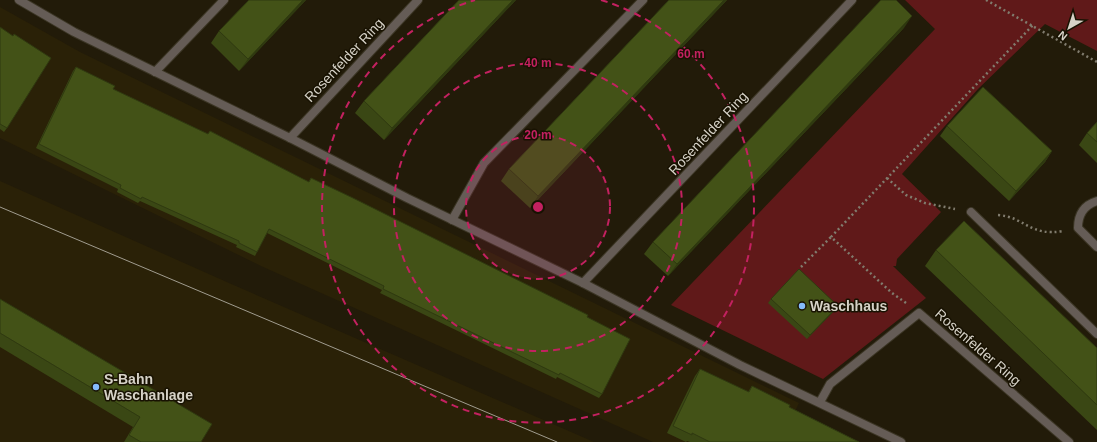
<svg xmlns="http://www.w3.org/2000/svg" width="1097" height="442" font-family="Arial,sans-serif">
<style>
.built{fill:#2a2107}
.green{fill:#601919}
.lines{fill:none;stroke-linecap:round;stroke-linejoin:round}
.lane-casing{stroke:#3b3524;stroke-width:10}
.street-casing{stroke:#3b3524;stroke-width:10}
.path{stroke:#817c6e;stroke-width:2.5;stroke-dasharray:2 3;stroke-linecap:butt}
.lane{stroke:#655c56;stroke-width:8}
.street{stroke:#655c56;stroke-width:8}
.tram{stroke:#a09c8f;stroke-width:1}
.wall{fill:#3a4714}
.shaded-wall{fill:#2f3910}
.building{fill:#435217;stroke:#2f3910}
.ring{fill:none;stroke:#c32160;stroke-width:2;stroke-dasharray:7 5}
.poi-dot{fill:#85bbfb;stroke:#181202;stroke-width:1.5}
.labels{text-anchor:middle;stroke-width:3;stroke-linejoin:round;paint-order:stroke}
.street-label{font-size:14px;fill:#d6d2c7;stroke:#181202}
.poi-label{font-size:14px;font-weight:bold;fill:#d6d2c7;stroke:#181202;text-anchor:start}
.centre{fill:#c32160;stroke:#181202;stroke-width:2}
.ring-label{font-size:12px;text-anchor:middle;font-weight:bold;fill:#c32160;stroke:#181202;stroke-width:3;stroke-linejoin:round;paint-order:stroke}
</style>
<rect width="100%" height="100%" fill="#221b09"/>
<!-- built -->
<g class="built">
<path d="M0,7L80,52L799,403L780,442H653L261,266L0,138Z"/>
<path d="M0,181L229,283L594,442H0Z"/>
</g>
<!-- green -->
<path class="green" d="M905,0H1097V51L1045,24L978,89L902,174L941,212L897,259L896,266H893L926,298L823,379L671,305L935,29Z"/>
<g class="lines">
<defs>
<g id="lane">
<path d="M155,72L224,0"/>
<path d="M290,138L418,0"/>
<path d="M1097,201C1084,205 1078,214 1078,228L1097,247"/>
<path d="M971,212L1097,334"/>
<path d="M452,220L484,163L643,0"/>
<path d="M583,283L852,0"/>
<path d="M820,402L830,384L919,313L1069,442"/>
</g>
<path id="street" d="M19,0L74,32L290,138L407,198L583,283L740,365L901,442"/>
</defs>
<!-- lane casing -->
<use href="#lane" class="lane-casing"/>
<!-- street casing -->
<use href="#street" class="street-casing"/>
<!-- path -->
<g class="path">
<path d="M986,0L1097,62"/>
<path d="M887,178L906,195L925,203L955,209"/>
<path d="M998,215C1025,217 1030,237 1063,231"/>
<path d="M801,267L831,237"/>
<path d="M906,303L892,293L831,237L1033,25"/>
</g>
<!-- lane -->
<use href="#lane" class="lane"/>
<!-- street -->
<use href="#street" class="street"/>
<!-- tram -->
<path class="tram" d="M0,207L557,442"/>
</g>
<!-- wall -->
<g class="wall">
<path d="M249,0H306L239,71L211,43L219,31Z"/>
<path d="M459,0H516L384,140L355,113L364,101Z"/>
<path d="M669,0H727L530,208L501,181L509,169Z"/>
<path d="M0,27L7,128L4,132L0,129Z"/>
<path d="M904,28L668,276L644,254L653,242Z"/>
<path d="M76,67L113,89L208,134L210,131L309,182L311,178L587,317L602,394L599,398L557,377L556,379L380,293L382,290L267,233L257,252L255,256L236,247L237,245L140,201L138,203L117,192L118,189L36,148L73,71Z"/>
<path d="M1097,122V163L1079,145L1087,133Z"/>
<path d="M947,126L1052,151L1045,162L1009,201L940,136Z"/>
<path d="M936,250L1097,348V430L925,266Z"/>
<path d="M0,299L201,442H124L133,427L0,347Z"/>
<path d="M771,299L838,306L835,310L807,339L768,303Z"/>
<path d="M700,369L748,392L752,386L789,407L859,442H690L687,441L686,442L667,433L695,376Z"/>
</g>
<!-- shaded-wall -->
<g class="shaded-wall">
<path d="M303,0H306L239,71L248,59Z"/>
<path d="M513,0H516L384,140L392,128Z"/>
<path d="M724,0H727L530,208L538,196Z"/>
<path d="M912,16L904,28L668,276L677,264Z"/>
<path d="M1052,151L1045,162L1009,201L1016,191Z"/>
<path d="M838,306L835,310L807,339L810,335Z"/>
</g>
<!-- building -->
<g class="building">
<path d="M249,0H303L248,59L219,31Z"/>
<path d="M459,0H513L392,128L364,101Z"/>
<path d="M669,0H724L538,196L509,169Z"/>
<path d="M881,0H896L912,16L677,264L653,242Z"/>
<path d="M0,27L13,36L14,34L51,58L7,128L0,124Z"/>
<path d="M76,67L115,86L113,89L208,134L210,131L309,182L311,178L353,198L588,315L587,317L630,339L602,394L560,373L559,375L383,289L384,286L269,229L257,252L239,243V241L142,197L141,199L120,188L121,185L39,144Z"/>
<path d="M983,87L1052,151L1016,191L947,126Z"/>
<path d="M1097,122V142L1087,133Z"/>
<path d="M964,221L1097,348V405L936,250Z"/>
<path d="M799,269L838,306L810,335L771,299Z"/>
<path d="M0,299L212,424L201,442H141L129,435L140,417L0,333Z"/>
<path d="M700,369L749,392L752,386L790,405L789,407L859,442H710L692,433V435L673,426Z"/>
</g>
<!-- distance rings -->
<circle cx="538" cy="207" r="72" fill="#c32160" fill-opacity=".12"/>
<g class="ring">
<circle cx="538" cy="207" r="72"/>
<circle cx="538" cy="207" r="144"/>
<path d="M601 0A216 216 0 1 1 475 0"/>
</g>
<!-- markers -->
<g class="poi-dot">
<circle cx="802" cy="306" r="4"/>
<circle cx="96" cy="387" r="4"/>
</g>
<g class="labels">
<!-- street labels -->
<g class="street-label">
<text transform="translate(344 60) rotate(-47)" y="5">Rosenfelder Ring</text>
<text transform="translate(708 133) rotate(-47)" y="5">Rosenfelder Ring</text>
<text transform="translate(978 347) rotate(41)" y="5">Rosenfelder Ring</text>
</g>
<!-- poi labels -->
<g class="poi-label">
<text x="810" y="311">Waschhaus</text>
<text x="104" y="384">S-Bahn<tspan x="104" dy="16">Waschanlage</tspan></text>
</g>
</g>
<circle cx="538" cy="207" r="6" class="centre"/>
<g class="ring-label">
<text x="691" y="58">60 m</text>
<text x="538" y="67">40 m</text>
<text x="538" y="139">20 m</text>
</g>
<!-- north arrow -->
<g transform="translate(1069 28) rotate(219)" stroke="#181202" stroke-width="3" paint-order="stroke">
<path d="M0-3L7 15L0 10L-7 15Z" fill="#d6d2c7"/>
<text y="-6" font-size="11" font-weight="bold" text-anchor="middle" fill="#d6d2c7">N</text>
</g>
</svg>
